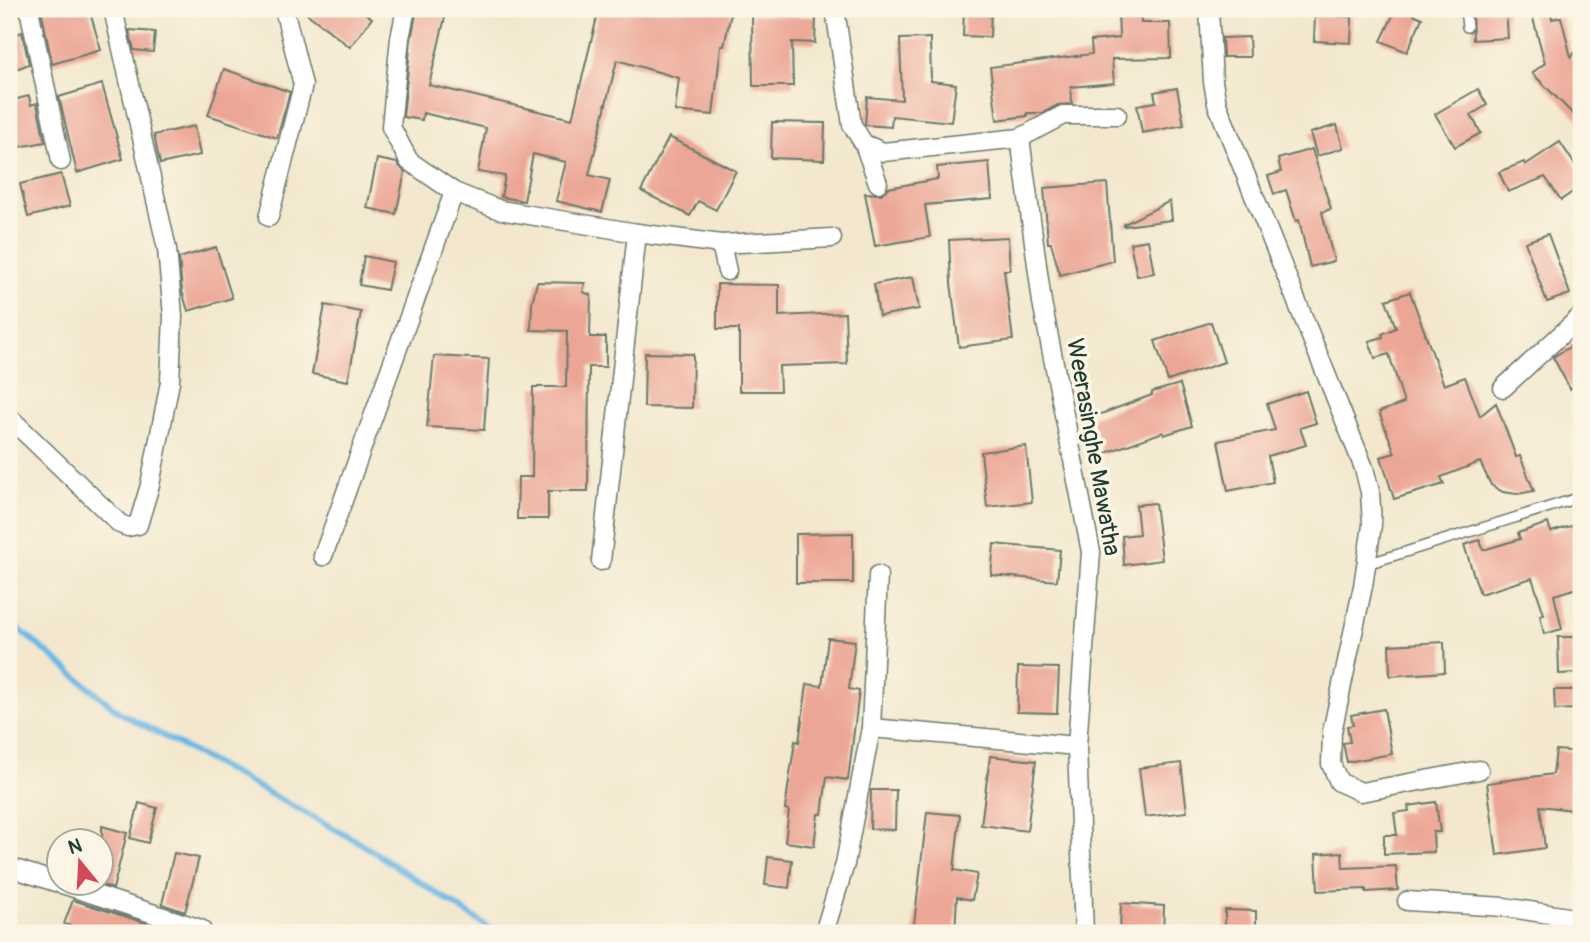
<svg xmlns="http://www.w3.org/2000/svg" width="1590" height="942" font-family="Pangolin,sans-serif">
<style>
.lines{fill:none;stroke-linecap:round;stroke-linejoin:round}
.stream{stroke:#6bb8e5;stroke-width:6}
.building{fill:#eca695}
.service-casing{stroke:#69796a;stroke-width:12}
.minor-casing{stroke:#69796a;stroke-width:21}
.service{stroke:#fff;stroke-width:9}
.minor{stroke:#fff;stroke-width:18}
.labels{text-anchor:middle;stroke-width:7;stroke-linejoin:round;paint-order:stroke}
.street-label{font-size:24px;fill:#1f3d34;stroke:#fcf5e5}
</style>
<rect width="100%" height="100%" fill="#fcf5e5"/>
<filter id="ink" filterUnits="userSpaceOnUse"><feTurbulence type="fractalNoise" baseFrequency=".0143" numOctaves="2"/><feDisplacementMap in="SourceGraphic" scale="14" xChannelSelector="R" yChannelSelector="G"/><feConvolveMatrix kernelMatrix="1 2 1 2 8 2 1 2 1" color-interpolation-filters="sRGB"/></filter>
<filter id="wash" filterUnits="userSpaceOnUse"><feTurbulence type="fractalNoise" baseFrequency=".00686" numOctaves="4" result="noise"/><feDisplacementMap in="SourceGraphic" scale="28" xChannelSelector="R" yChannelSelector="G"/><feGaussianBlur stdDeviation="1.57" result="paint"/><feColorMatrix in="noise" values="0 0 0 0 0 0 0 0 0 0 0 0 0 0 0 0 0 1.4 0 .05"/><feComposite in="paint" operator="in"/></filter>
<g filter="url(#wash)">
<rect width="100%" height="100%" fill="#f3e8ce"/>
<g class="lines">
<!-- stream -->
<path class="stream" d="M9,621L119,712L359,842L497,933"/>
</g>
<g id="blocks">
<!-- building -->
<g class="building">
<path d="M41,9H89L101,50L52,64Z"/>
<path d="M301,9H359L372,18L350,47Z"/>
<path d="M417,9H447L429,85L572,119L599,9H732L724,46H721L713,115L675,111L679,78L617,60L606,104H604L606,105L589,175L610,180L602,212L556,201L566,162L533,154L524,201L501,197L505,176L478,172L486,128L423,113L422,120L403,117L411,40Z"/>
<path d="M964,9H991L990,37L963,36Z"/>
<path d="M1140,9L1141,23H1170L1171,58L1112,59L1114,83L1071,87L1072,104L1058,105L1043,113H1027V116L997,120L990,67L1092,54L1091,41L1119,38L1118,10Z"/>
<path d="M1396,9H1402L1422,18L1407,52L1381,41Z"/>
<path d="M1472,9H1506L1508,38L1473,40Z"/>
<path d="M1541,9H1550L1552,19L1561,17L1571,57L1581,46V122L1532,73L1545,63L1531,11Z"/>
<path d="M752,14L816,17L815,43L792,42L793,86H753Z"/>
<path d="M1315,15L1352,17L1351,43L1314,41Z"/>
<path d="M129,30L155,32L153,52L134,50Z"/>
<path d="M22,32L29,64L9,72V37Z"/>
<path d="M1249,37L1250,57H1223L1222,38Z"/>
<path d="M930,38L931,81L956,84L951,122L892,116L891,127L865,125L867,97L902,100L900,39Z"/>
<path d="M224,69L290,92L277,138L208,115Z"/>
<path d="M102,84L123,159L77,173L59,97Z"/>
<path d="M1177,88L1184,125L1142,133L1137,105L1156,102L1154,92Z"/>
<path d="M1478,89L1487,105L1471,115L1481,133L1455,147L1435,114Z"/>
<path d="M29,96L31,105L37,103L45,142L9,149V101Z"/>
<path d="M772,122L825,123L824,160L771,158Z"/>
<path d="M1337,125L1343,148L1317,156L1310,133Z"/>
<path d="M194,126L200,155L160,164L154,135Z"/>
<path d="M669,137L736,171L716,210L698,201L690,216L641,191Z"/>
<path d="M1560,142L1581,174V186L1561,200L1545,177L1508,192L1499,172L1524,162L1525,165Z"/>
<path d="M1312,149L1331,209L1322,212L1334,261L1310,267L1299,220L1296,221L1286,190L1274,194L1268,176L1281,172L1278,159Z"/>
<path d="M377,159L397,163L405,172L396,214L367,208Z"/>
<path d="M989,162L992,199L925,205L930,237L875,246L865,193L881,194L888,188L938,179L937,167Z"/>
<path d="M61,174L70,206L28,217L20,184Z"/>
<path d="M1107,183L1113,261L1060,275L1051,243H1048L1044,188Z"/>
<path d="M1170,201L1172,220L1124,226V224Z"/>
<path d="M1548,234L1570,294L1547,302L1525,242Z"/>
<path d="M1008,237L1010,270H1004L1013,340L959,347L951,283L949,240Z"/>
<path d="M1148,240L1154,273L1137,276L1130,243Z"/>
<path d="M216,247L232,298L188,311L182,291L179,258Z"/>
<path d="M364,256L393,262L387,290L359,285Z"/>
<path d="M913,277L919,309L879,316L874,284Z"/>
<path d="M537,282L585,283L583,292L591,295L590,337H606V367H589L588,491H548V519H517L518,477H532L533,387H566L567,331L531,330L532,303Z"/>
<path d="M717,284L779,285V316L845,313L847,364L779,366L780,391H739V329H717Z"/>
<path d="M1410,292L1444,385L1465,377L1480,416L1496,403L1516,457L1520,456L1534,491L1517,494L1503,492L1491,485L1480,462L1441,477L1444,484L1394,499L1381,457L1395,453L1379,412L1404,403L1389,354L1375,358L1369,341L1383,337L1382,334L1396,328L1386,300Z"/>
<path d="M325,305L361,312L348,381L312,374Z"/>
<path d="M1211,322L1224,362L1168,381L1155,341Z"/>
<path d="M1581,340V383L1570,389L1553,357Z"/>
<path d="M645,353L693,354L692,408L644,407Z"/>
<path d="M434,356L489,359L484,430L427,427Z"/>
<path d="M1180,384L1192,426L1164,435L1163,432L1103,454L1090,418L1152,395V392Z"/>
<path d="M1306,391L1316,423L1300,428L1306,445L1268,456L1273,482L1228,491L1218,441L1275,430L1267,404Z"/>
<path d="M1026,446L1032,502L987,507L981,452Z"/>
<path d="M1155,503L1162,560L1124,565L1122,536L1139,534L1136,505Z"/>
<path d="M1548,523L1551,532L1581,523V587L1554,595L1562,629L1544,634L1540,615L1544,614L1532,578L1480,594L1464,545L1480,540L1483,550L1520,539L1518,533Z"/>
<path d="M853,533V583H796V534Z"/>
<path d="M994,544L1060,550L1057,581L991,575Z"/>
<path d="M1558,637H1581V673L1559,674Z"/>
<path d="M828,638L855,641L849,689L859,691L848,780L827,777L822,814H818L814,846L785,842L789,810L785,809L789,781L795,741L799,742L807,684L822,686Z"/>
<path d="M1444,642L1445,672L1390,676L1389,645Z"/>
<path d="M1018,667L1059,668L1057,713L1017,712Z"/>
<path d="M1554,690H1574L1575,709L1555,710Z"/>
<path d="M1384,709L1392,754L1347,762L1343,743L1350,742L1347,726L1353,725L1351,715Z"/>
<path d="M1556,750L1581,752V811L1540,806L1545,848L1497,855L1487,783L1553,774Z"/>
<path d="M990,756L1036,761L1027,831L981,825Z"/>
<path d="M1181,763L1187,812L1145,817L1139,768Z"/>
<path d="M871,790H896L895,830L870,829Z"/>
<path d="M1436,802L1440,832H1433L1434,852L1384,854V835H1397L1394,813L1409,811L1408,806Z"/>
<path d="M139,803L157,808L148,843L130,838Z"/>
<path d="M927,812L960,815L954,870L977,874L972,900L957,897L955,933H913Z"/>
<path d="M102,826L127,833L113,889L102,885Z"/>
<path d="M1342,852L1343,868L1396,866L1398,890L1366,892V889L1318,891L1316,854Z"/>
<path d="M174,853L199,858L185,912L162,904Z"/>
<path d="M768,857L792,860L789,888L765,885Z"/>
<path d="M73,900L177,933H75L77,928L64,924Z"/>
<path d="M1121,903L1164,906L1163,933H1120Z"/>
<path d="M1225,910L1256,911V933H1225Z"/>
</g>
</g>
</g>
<g filter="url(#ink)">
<use href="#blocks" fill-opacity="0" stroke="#69796a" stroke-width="2"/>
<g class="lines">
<defs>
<g id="service">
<path d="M1465,9L1467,27"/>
<path d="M1367,564L1581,497"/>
</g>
<g id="minor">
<path d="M29,9L61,161"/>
<path d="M406,9L400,38L391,127L409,161L454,192L500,210L637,233L721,244L832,238"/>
<path d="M835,9L852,125L864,144L883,152L1020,138L1063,115H1117"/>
<path d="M1209,9L1213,82L1217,104L1364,468L1370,492L1372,525L1363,586L1332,732L1331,764L1339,782L1361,792L1479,770"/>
<path d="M1020,138L1042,302L1091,552L1077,746L1084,933"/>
<path d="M864,144L878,183"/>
<path d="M269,217L303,85L284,9"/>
<path d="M721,244L727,271"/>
<path d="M1503,388L1581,316"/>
<path d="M9,417L120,524L128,527L138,525L150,485L170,382L173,316L167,249L113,9"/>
<path d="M323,556L454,192"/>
<path d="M601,561L637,233"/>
<path d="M871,728L878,575"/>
<path d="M9,867L201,929"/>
<path d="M1407,901L1504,907L1581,919"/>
<path d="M824,933L845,864L871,728L1077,746"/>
</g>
</defs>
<!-- service casing -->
<use href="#service" class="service-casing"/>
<!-- minor casing -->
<use href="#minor" class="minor-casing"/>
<!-- service -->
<use href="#service" class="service"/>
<!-- minor -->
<use href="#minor" class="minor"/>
</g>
</g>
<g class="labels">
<!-- street labels -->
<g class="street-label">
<text transform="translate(1094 447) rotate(80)" y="8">Weerasinghe Mawatha</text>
</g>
</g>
<!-- margin -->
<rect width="1590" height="942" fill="none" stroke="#fcf5e5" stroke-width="35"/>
<!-- north arrow -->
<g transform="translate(80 862) rotate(342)"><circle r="33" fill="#fcf5e5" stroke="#a4ab9e" stroke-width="2"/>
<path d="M0-5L12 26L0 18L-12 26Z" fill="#d1495b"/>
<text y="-10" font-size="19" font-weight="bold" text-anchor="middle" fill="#1f3d34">N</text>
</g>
</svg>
